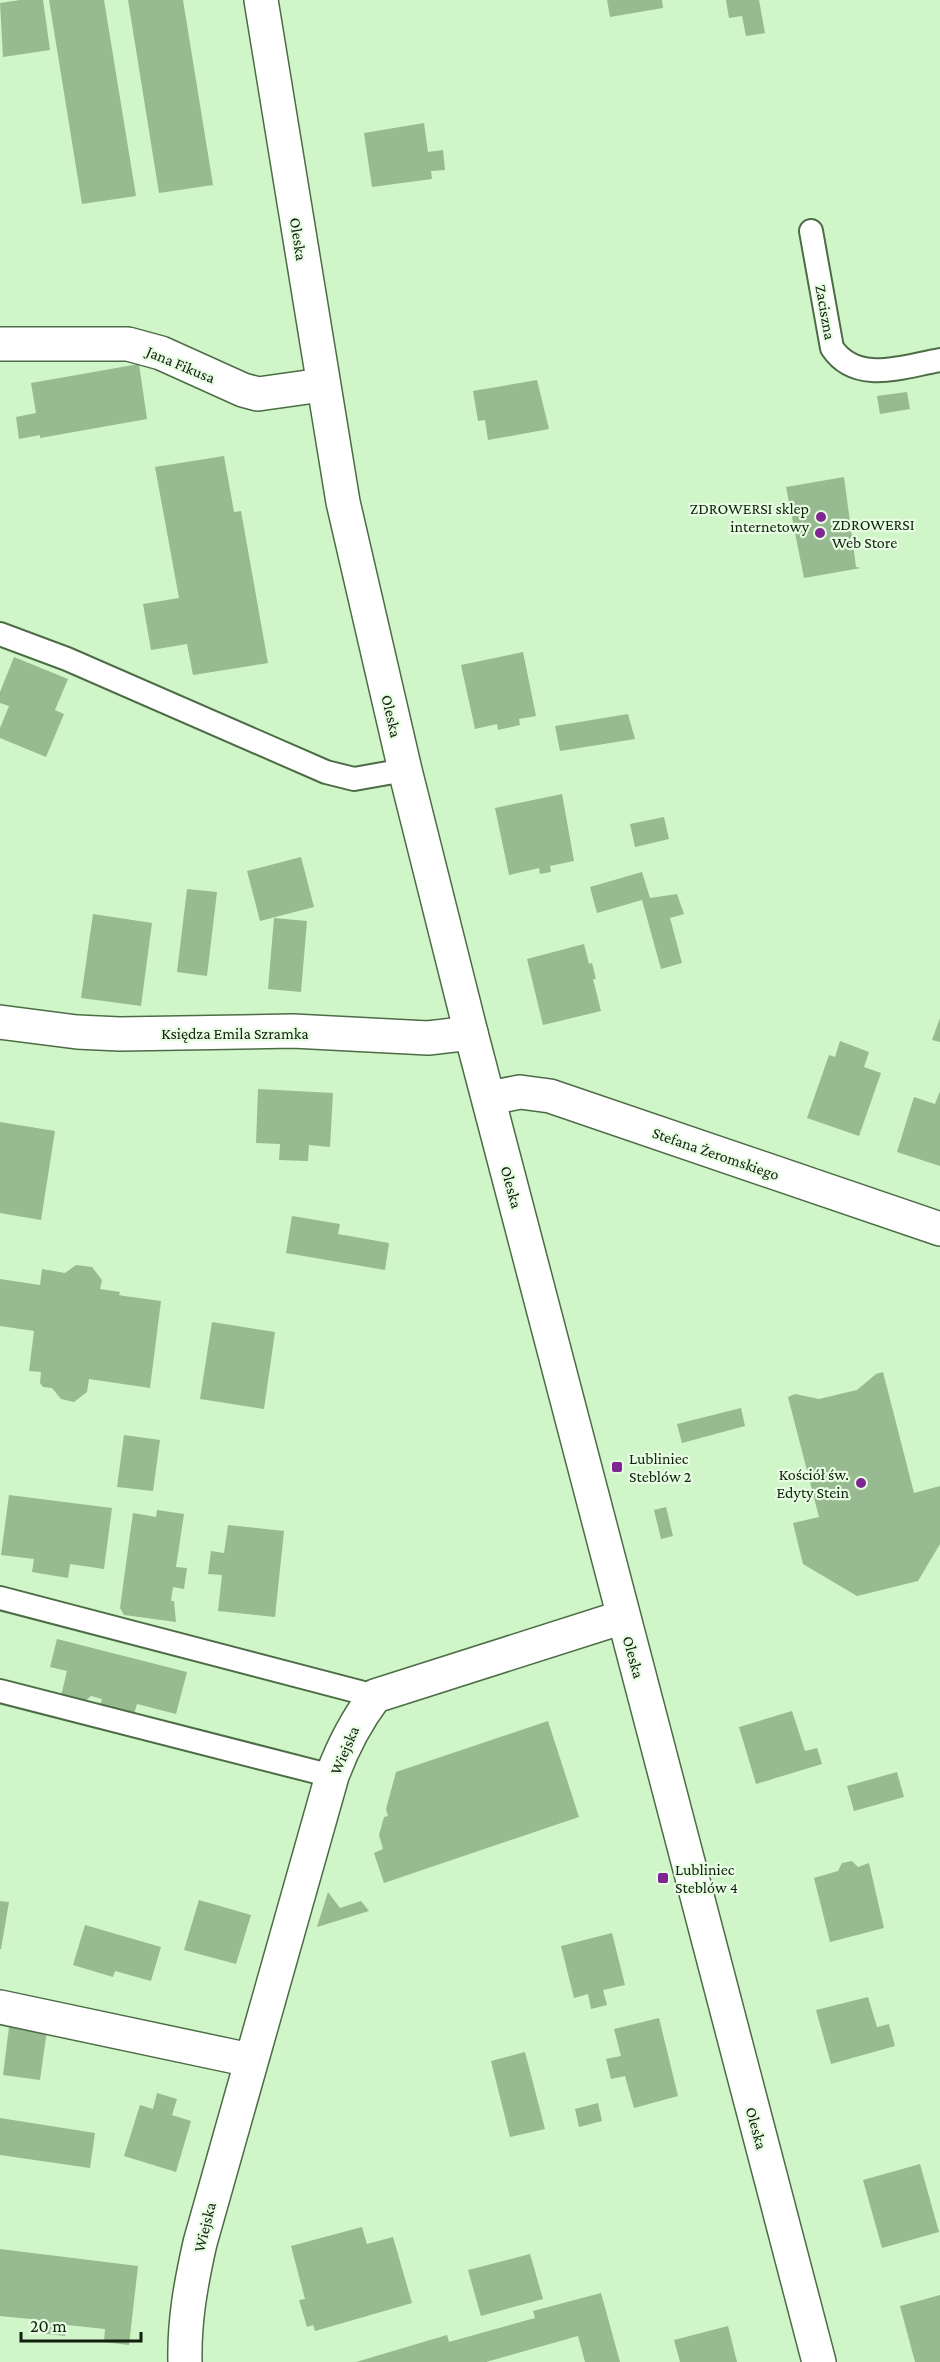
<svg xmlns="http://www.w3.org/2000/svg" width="940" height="2362" font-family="'Crimson Pro',serif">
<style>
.building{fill:#97ba90}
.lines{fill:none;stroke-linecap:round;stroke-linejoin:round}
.service-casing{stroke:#4c6c45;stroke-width:26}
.minor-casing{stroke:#4c6c45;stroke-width:36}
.tertiary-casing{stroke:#4c6c45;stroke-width:36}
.service{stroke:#fff;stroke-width:22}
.minor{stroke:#fff;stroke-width:33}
.tertiary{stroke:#fff;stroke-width:33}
.poi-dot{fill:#802693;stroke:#e7fde2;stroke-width:2}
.labels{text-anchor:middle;stroke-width:4.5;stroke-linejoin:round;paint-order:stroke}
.street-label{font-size:16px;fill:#121f0f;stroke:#e7fde2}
.poi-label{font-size:16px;fill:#121f0f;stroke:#e7fde2;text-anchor:start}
</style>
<rect width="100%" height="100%" fill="#d0f5c8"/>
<!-- building -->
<g class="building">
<path d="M20,0H43L50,50L3,57L0,3Z"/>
<path d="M49,0H104L136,196L82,204Z"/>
<path d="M128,0H183L213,185L159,193Z"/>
<path d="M607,0H662L663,8L610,17Z"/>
<path d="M726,0H759L765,33L746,36L742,16L729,18Z"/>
<path d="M424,123L428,152L443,150L445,170L431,171L432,179L372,187L364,133Z"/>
<path d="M139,364L147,419L40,438V435L19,439L16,417L36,413L31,383Z"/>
<path d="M537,380L549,429L488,440L485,420L478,421L473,391Z"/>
<path d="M907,392L910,409L880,414L877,396Z"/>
<path d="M224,456L234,512L241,511L268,663L193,675L187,644L151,650L143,604L179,598L155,467Z"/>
<path d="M844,477L856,567L861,568L804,578L786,487Z"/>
<path d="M523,652L536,716L519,719L520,725L498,730L497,724L475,729L461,665Z"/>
<path d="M14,657L68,679L55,710L64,714L46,757L0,738V728L9,706L0,703V692Z"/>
<path d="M628,714L635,739L560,751L555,726Z"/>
<path d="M562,794L574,861L550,866L551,872L540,874L539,868L509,875L495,808Z"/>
<path d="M664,817L669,839L635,847L630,824Z"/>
<path d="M301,857L314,907L260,921L247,871Z"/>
<path d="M642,872L650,898L677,894L684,914L670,918L682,963L661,969L642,900L597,913L590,887Z"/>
<path d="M187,889L217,892L207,976L177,972Z"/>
<path d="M93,914L152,923L141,1006L81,998Z"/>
<path d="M274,918L307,921L301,992L268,989Z"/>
<path d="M584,944L589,964L592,963L596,979H593L601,1011L543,1025L527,959Z"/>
<path d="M940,1018V1042L932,1040Z"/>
<path d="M840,1041L869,1052L864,1067L881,1073L859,1136L807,1118L829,1055L835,1057Z"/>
<path d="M258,1089L333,1093L330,1147L309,1145L308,1161L279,1160L280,1144L256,1143Z"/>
<path d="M940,1091V1166L897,1152L914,1097L935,1104Z"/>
<path d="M0,1122L55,1131L41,1220L0,1213Z"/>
<path d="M292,1216L340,1224L338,1234L389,1243L385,1270L286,1253Z"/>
<path d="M76,1265L92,1267L102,1280L100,1289L120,1292L119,1295L124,1296L161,1301L150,1388L89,1379L87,1392L74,1402L61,1399L52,1388L43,1387L40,1383L41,1372L29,1371L34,1331L0,1326V1279L40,1285L42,1269L65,1273Z"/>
<path d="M212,1322L275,1332L264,1409L200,1399Z"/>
<path d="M883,1372L914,1493L940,1486V1544L918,1581L857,1596L803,1564L793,1523L819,1517L788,1397L795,1394L819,1399L857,1390L876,1374Z"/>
<path d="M741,1408L745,1426L682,1443L677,1424Z"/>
<path d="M124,1435L160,1440L153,1491L117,1487Z"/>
<path d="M9,1495L112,1508L104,1569L70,1564L68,1578L32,1572L34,1559L1,1555Z"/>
<path d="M666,1507L673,1536L661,1539L654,1510Z"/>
<path d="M157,1510L184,1514L176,1567L187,1568L184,1589L173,1587L171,1601H174L176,1622L124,1615L120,1608L133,1513L156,1517Z"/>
<path d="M228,1525L284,1531L275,1617L218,1611L222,1575L208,1574L211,1551L224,1553Z"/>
<path d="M57,1639L187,1672L176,1714L137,1704L134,1714L100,1706L102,1699L91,1696L84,1702L61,1696L67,1671L50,1667Z"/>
<path d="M792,1711L805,1751L817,1748L822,1764L756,1784L739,1727Z"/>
<path d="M548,1721L579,1817L384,1883L374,1853L383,1849L379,1835L384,1817L388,1816L386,1809L396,1772Z"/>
<path d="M897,1772L904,1797L854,1811L847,1786Z"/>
<path d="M852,1861L858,1867L869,1863L884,1928L830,1942L814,1878L838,1871L842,1863Z"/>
<path d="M328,1892L340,1908L361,1901L369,1911L317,1927Z"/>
<path d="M199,1900L251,1915L236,1964L184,1950Z"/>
<path d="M0,1901L9,1902L1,1949H0Z"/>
<path d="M85,1925L161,1947L151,1981L115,1971L113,1977L73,1965Z"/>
<path d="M612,1933L625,1985L603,1990L607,2005L591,2009L588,1994L574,1998L561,1946Z"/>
<path d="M868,1997L877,2027L889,2024L895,2046L831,2064L816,2010Z"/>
<path d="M659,2018L678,2096L634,2108L625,2076L611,2079L606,2059L621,2056L614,2029Z"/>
<path d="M10,2019L48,2023L40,2080L3,2075Z"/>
<path d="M525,2052L545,2129L510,2137L491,2061Z"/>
<path d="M157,2093L177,2099L172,2115L191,2121L176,2172L124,2156L140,2105L153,2109Z"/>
<path d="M598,2103L602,2121L579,2127L575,2109Z"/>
<path d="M0,2118L95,2133L90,2168L0,2155Z"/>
<path d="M920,2164L939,2232L882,2248L863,2180Z"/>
<path d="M362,2227L367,2244L393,2237L412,2303L315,2331L313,2325L307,2327L299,2300L305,2299L291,2246Z"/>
<path d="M0,2249L138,2266L129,2345L104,2342L105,2329L67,2325L65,2336L39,2333L40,2320L0,2316Z"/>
<path d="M530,2254L543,2299L481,2316L468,2270Z"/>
<path d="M601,2293L620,2362H585L578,2336L486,2362H356L447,2335L449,2342L535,2318L533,2311Z"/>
<path d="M940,2295V2362H915L900,2306Z"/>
<path d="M728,2326L737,2362H680L674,2340Z"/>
</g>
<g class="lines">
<defs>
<g id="service">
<path d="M811,231L832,348C857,385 904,366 940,360"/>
<path d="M0,634L67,659L326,772L354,779L405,770"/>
<path d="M0,1598L375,1696"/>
<path d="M0,1691L332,1776"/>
</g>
<g id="minor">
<path d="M0,344H128L161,353L243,390L258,394L322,385"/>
<path d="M0,1022L77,1032L120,1034L293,1031L428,1038L471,1033"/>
<path d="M489,1098L520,1092L550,1096L940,1229"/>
<path d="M0,2007L250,2060"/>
<path d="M185,2362C184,2321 191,2283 200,2243L332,1776C343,1746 356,1721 375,1696L623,1617"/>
</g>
<path id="tertiary" d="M261,0L343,502L405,770L471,1033L819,2362"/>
</defs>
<!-- service casing -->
<use href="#service" class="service-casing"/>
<!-- minor casing -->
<use href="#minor" class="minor-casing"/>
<!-- tertiary casing -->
<use href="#tertiary" class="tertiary-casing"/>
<!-- service -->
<use href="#service" class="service"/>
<!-- minor -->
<use href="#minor" class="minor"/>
<!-- tertiary -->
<use href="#tertiary" class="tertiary"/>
</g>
<!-- markers -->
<g class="poi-dot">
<circle cx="821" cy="517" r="6"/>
<circle cx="820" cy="533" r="6"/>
<rect x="611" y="1461" width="12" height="12" rx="3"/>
<circle cx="861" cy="1483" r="6"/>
<rect x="657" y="1872" width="12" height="12" rx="3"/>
</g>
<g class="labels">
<!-- street labels -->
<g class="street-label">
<text transform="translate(299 239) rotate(81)" y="6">Oleska</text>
<text transform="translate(826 312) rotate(80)" y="6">Zaciszna</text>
<text transform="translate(181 364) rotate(23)" y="6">Jana Fikusa</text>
<text transform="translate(392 716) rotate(77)" y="6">Oleska</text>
<text x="235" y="1039">Księdza Emila Szramka</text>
<text transform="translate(716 1153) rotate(19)" y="6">Stefana Żeromskiego</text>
<text transform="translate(512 1187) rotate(75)" y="6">Oleska</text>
<text transform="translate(634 1657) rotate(75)" y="6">Oleska</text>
<text transform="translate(344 1750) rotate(-67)" y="6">Wiejska</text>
<text transform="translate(757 2128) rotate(75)" y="6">Oleska</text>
<text transform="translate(204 2227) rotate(-76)" y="6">Wiejska</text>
</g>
<!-- poi labels -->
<g class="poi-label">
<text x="809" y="514" text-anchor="end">ZDROWERSI sklep<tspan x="809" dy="18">internetowy</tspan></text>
<text x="832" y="530">ZDROWERSI<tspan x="832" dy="18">Web Store</tspan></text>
<text x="629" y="1464">Lubliniec<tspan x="629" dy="18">Steblów 2</tspan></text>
<text x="849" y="1480" text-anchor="end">Kościół św.<tspan x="849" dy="18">Edyty Stein</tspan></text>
<text x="675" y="1875">Lubliniec<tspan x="675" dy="18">Steblów 4</tspan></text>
</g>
</g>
<!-- scale -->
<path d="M21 2332v9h120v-9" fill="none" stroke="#121f0f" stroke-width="3"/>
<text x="30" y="2332" font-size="18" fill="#121f0f" stroke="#e7fde2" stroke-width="4.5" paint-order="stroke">20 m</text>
</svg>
